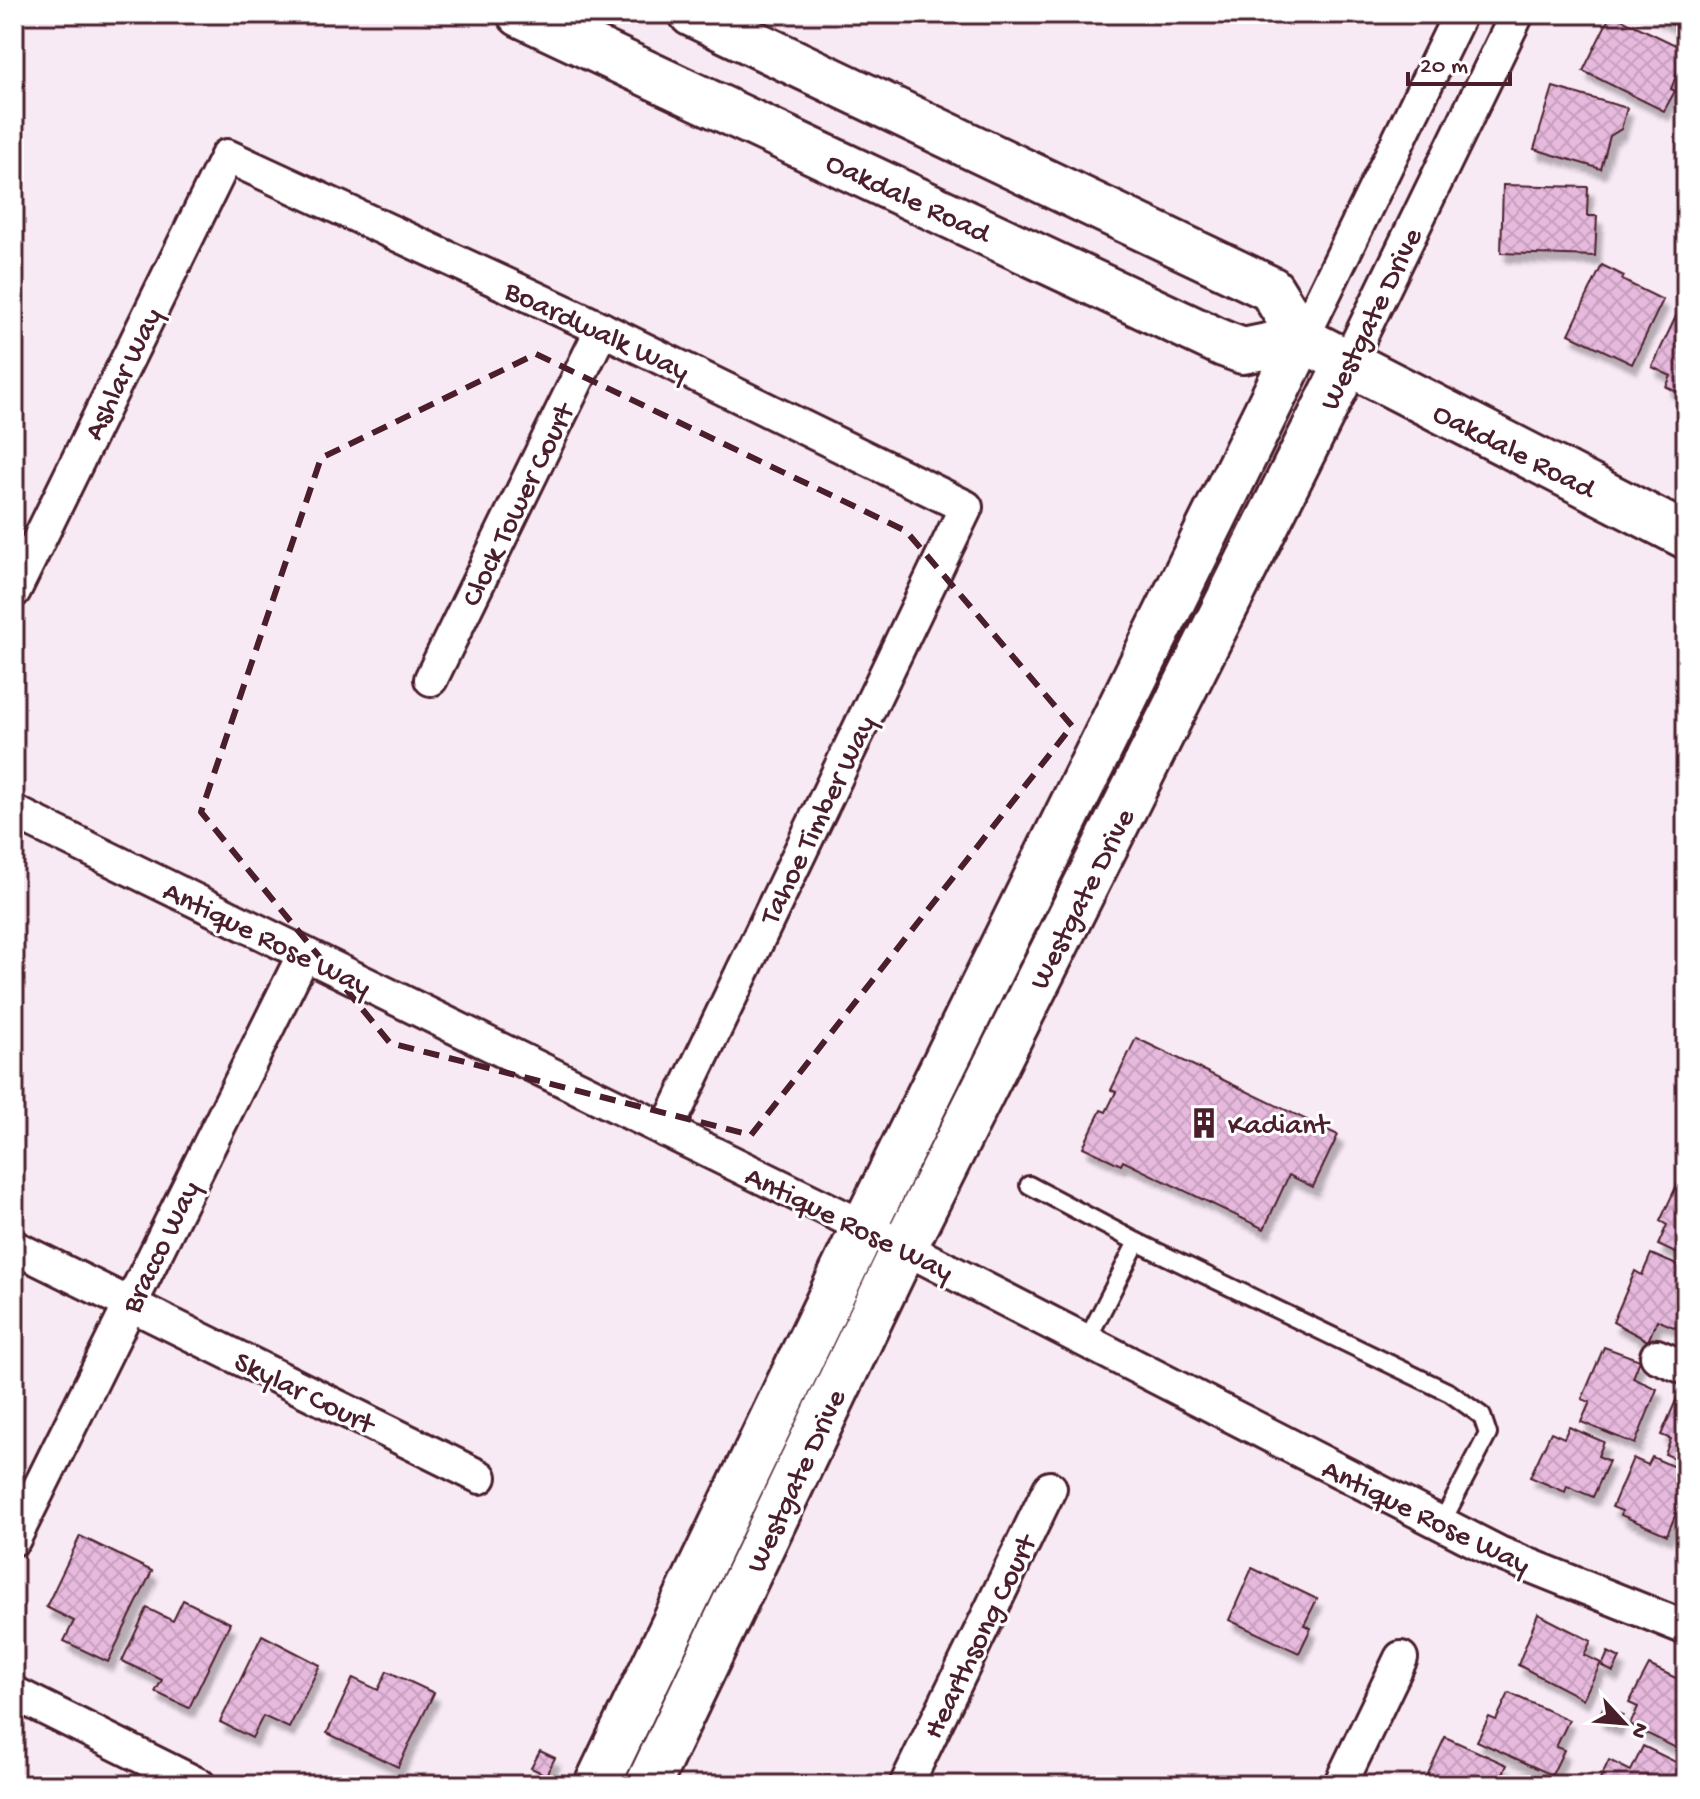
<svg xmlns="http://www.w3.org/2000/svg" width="1700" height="1799" font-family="'Gochi Hand',sans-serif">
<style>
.building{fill:url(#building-cross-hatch);stroke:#4a1f2b;stroke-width:2;filter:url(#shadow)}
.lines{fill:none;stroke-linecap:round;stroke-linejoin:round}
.lane-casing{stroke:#4a1f2b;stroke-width:22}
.street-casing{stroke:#4a1f2b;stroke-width:38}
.secondary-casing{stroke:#4a1f2b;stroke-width:50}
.lane{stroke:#fff;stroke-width:16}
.street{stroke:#fff;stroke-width:32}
.secondary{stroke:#fff;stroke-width:44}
.marked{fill:none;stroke:#4a1f2b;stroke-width:6;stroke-dasharray:16 10;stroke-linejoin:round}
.labels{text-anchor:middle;stroke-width:6;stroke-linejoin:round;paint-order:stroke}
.street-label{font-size:30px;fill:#4a1f2b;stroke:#fff}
.poi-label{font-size:30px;fill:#4a1f2b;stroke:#fff;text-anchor:start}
</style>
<defs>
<pattern id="building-cross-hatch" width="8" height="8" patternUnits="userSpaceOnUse" patternTransform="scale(2)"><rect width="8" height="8" fill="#e6b9dd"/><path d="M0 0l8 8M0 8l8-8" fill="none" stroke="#c79fbe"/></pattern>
<filter id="shadow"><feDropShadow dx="5" dy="9" stdDeviation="2" flood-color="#0004"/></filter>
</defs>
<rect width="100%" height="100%" fill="#f8eaf5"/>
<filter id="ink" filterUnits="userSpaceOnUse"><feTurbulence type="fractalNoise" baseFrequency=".0125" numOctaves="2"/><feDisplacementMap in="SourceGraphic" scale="16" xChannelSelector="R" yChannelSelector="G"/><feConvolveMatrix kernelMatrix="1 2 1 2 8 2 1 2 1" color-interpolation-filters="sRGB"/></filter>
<g filter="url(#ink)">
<!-- building -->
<g class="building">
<path d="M1611,14L1686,50L1671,89L1675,91L1664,111L1583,71Z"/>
<path d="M1651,14H1686V31Z"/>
<path d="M1553,87L1627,108L1621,129L1610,136L1601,169L1534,149Z"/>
<path d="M1503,185L1588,187L1587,216H1597L1595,256L1501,253Z"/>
<path d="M1602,265L1624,276L1622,280L1663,300L1632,364L1569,334Z"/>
<path d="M1686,295V396L1666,387L1671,376L1652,367Z"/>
<path d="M1136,1038L1338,1135L1313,1187L1289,1175L1264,1229L1123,1161L1121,1165L1083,1147L1101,1110L1106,1112L1116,1092L1111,1090Z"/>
<path d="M1683,1172L1686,1173V1258L1658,1245L1667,1225L1660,1221Z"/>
<path d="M1651,1254L1686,1269V1318L1681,1330L1657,1320L1648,1341L1613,1322L1635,1271L1642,1275Z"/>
<path d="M1604,1347L1640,1360L1633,1378L1657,1389L1635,1444L1581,1422L1590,1402L1582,1399Z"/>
<path d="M1677,1398L1686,1401V1463L1665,1454L1671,1439L1661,1435Z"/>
<path d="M1569,1427L1604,1442L1598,1456L1609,1461L1593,1497L1567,1486L1565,1492L1530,1477L1551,1432L1564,1438Z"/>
<path d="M1652,1457L1686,1472L1676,1502L1680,1504L1667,1535L1621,1515L1622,1511L1612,1507L1633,1458L1648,1465Z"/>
<path d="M80,1536L152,1571L108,1662L64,1641L74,1621L46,1607Z"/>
<path d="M1252,1568L1317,1599L1304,1625L1311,1628L1299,1653L1229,1620Z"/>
<path d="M183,1600L230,1623L189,1708L155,1692L162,1680L122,1661L147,1608L173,1621Z"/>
<path d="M1538,1614L1591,1641L1584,1655L1601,1663L1583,1699L1518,1665Z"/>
<path d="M262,1635L320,1665L289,1728L263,1716L252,1738L220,1722Z"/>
<path d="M1608,1652L1620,1658L1613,1672L1602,1666Z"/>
<path d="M1649,1665L1686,1683V1753L1630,1725L1638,1707L1629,1703Z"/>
<path d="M387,1671L434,1693L398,1767L327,1733L353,1678L378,1690Z"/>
<path d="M1509,1693L1569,1720L1556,1747L1564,1750L1552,1775L1477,1741L1489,1717L1496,1720Z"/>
<path d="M1604,1706L1623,1715L1616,1727L1598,1718Z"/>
<path d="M1445,1737L1507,1765L1498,1785H1468L1453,1778L1447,1785L1427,1776Z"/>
<path d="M1643,1746L1686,1767V1785H1647L1638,1781L1636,1785H1597L1609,1760L1631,1771Z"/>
<path d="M540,1751L555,1758L546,1775L531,1768Z"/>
</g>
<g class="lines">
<defs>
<g id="lane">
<path d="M1029,1185L1137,1242L1086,1342"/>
<path d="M1137,1242L1450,1393L1482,1416L1488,1434L1441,1524"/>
</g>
<g id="street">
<path d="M1302,339L1460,14"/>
<path d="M1348,362L1517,14"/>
<path d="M14,591L227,156L602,329L966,507L666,1131"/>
<path d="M431,679L602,329"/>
<path d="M14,812L864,1227L1499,1553L1686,1628"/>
<path d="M14,1247L480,1477"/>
<path d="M1657,1356L1686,1368"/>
<path d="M14,1539L304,954"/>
<path d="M14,1693L199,1785"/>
<path d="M906,1785L1050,1488"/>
<path d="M1340,1785L1401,1658"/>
</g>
<g id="secondary">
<path d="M520,14L1224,344L1243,351L1302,339"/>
<path d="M692,14L1271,289L1302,339L1686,536"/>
<path d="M597,1785L864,1227L1302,339"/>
<path d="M648,1785L904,1248L1348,362"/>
</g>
</defs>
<!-- lane casing -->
<use href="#lane" class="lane-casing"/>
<!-- street casing -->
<use href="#street" class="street-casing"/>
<!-- secondary casing -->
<use href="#secondary" class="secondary-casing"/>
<!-- lane -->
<use href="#lane" class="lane"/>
<!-- street -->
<use href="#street" class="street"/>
<!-- secondary -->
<use href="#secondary" class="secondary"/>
</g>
</g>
<!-- marked area -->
<path class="marked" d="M536,354L906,531L1072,726L751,1135L390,1043L201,812L321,458Z"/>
<!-- icons -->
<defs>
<symbol id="building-bare" viewBox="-9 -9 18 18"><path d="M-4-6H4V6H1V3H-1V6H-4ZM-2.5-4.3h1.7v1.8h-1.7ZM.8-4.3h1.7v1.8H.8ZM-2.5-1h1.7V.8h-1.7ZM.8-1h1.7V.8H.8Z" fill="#4a1f2b" stroke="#fff" stroke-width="2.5" paint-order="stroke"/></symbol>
</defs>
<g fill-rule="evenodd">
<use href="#building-bare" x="1182" y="1101" width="44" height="44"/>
</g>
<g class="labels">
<!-- street labels -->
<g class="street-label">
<text transform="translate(909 196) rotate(25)" y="10">Oakdale Road</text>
<text transform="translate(1369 318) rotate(-64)" y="10">Westgate Drive</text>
<text transform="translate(598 329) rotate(25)" y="10">Boardwalk Way</text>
<text transform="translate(121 373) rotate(-64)" y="10">Ashlar Way</text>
<text transform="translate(1515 449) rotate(27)" y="10">Oakdale Road</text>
<text transform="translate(516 504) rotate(-64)" y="10">Clock Tower Court</text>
<text transform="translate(816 819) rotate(-64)" y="10">Tahoe Timber Way</text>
<text transform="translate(1080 898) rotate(-63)" y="10">Westgate Drive</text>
<text transform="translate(268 937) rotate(26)" y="10">Antique Rose Way</text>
<text transform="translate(850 1222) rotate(26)" y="10">Antique Rose Way</text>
<text transform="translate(159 1246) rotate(-64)" y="10">Bracco Way</text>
<text transform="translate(305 1391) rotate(26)" y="10">Skylar Court</text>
<text transform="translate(794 1480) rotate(-65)" y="10">Westgate Drive</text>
<text transform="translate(1427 1515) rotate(26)" y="10">Antique Rose Way</text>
<text transform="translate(978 1636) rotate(-64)" y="10">Hearthsong Court</text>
</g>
<!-- poi labels -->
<g class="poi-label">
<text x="1228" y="1133">Kadiant</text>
</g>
</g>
<!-- margin -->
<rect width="1700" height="1799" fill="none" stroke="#fff" stroke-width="48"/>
<rect x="24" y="24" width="1652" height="1751" fill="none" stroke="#4a1f2b" stroke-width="3" filter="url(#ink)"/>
<!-- north arrow -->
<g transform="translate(1624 1723) rotate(116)" stroke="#ffffff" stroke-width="6" paint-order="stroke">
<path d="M0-6L14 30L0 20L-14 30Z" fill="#4a1f2b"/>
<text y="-12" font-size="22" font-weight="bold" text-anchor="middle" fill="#4a1f2b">N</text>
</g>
<!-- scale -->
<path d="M1408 72v12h102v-12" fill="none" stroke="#4a1f2b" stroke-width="4"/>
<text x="1420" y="72" font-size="24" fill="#4a1f2b" stroke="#ffffff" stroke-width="6" paint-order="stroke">20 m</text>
</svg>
